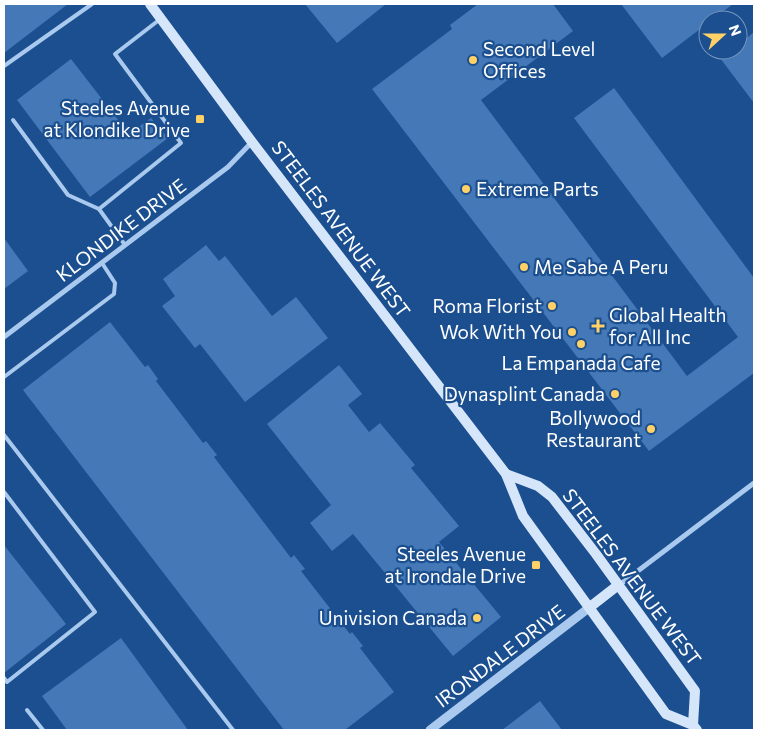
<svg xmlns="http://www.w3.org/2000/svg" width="758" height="734" font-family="Commissioner,sans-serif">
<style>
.building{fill:#4478b7}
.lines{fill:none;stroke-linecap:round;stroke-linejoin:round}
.service{stroke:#a9c9ee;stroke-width:4}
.minor{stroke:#a9c9ee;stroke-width:5}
.tertiary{stroke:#a9c9ee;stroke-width:9}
.secondary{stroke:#d6e6fa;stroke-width:10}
.poi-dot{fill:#ffd166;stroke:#1b4f8f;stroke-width:2}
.labels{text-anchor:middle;stroke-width:4.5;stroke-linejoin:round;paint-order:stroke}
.poi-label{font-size:19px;fill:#fff;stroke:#1b4f8f;text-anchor:end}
.street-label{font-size:19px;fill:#fff;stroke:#1b4f8f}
</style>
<rect width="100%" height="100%" fill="#1b4f8f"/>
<!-- building -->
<g class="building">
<path d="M4,4H68L4,53Z"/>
<path d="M305,4H386L337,43Z"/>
<path d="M478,4H553L573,31L481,100L687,376L738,337L574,118L614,88L754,278V373L649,451L372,89L452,29L450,25Z"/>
<path d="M621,4H733L712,20H708V23L662,58Z"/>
<path d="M754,32V103L720,58L731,50H738V45Z"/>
<path d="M71,59L129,134L151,118L168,138L90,197L17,100Z"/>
<path d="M4,238L28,271L4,289Z"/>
<path d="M206,245L219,261L225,256L272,316L296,297L328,338L245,402L200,344L195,348L162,306L175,296L163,279Z"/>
<path d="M110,322L145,367L148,365L158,379L156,381L203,443L206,441L217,455L214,457L291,558L294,555L305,569L301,571L350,634L352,632L363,646L360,648L394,692L345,730H284L23,390Z"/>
<path d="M339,365L362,394L348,405L369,432L380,423L415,465L411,468L459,526L439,542L501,617L453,656L353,534L332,551L310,523L331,505L267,424Z"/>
<path d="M4,545L66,624L4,673Z"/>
<path d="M121,638L188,730H67L42,696Z"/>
<path d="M540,701L562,730H502Z"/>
</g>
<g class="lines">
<!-- service -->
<g class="service">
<path d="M4,66L92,4"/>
<path d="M13,120L68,195L99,209"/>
<path d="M125,245L99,209L181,143L115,54L159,20"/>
<path d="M4,377L114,294L115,283L102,263"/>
<path d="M4,435L233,730"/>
<path d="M4,492L95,612L7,682L4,678"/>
<path d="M27,710L43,730"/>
</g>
<!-- minor -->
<g class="minor">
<path d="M4,337L228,167L252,142"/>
<path d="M618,586L754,483"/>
</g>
<!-- tertiary -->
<path class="tertiary" d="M430,730L590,607"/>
<!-- secondary -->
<g class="secondary">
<path d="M150,4L252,142L506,474L523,516L666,714L693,725L697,730"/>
<path d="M506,474L538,486L552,497L596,554L695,691L693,725"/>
<path d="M590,607L617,586"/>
</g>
</g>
<!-- markers -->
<g class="poi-dot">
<circle cx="473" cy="60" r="5"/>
<rect x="195" y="114" width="10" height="10" rx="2.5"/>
<circle cx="466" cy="189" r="5"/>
<circle cx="524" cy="267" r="5"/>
<circle cx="552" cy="306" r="5"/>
<path d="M595.5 318.5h5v5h5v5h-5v5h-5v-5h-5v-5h5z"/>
<circle cx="572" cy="332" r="5"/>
<circle cx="581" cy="344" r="5"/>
<circle cx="615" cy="394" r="5"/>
<circle cx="651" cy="429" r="5"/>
<rect x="531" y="560" width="10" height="10" rx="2.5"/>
<circle cx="477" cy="618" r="5"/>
</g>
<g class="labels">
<!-- poi labels -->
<g class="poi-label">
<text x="483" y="56" text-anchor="start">Second Level<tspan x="483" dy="22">Offices</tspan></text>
<text x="190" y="115">Steeles Avenue<tspan x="190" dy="22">at Klondike Drive</tspan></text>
<text x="476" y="196" text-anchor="start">Extreme Parts</text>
<text x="534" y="274" text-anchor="start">Me Sabe A Peru</text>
<text x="542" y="313">Roma Florist</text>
<text x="609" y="322" text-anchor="start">Global Health<tspan x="609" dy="22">for All Inc</tspan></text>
<text x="562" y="339">Wok With You</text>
<text x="581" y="370" text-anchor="middle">La Empanada Cafe</text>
<text x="605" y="401">Dynasplint Canada</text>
<text x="641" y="425">Bollywood<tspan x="641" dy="22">Restaurant</tspan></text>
<text x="526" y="561">Steeles Avenue<tspan x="526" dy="22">at Irondale Drive</tspan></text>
<text x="467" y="625">Univision Canada</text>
</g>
<!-- street labels -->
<g class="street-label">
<text transform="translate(341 229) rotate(53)" y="7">STEELES AVENUE WEST</text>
<text transform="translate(121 230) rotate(-37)" y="7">KLONDIKE DRIVE</text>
<text transform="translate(632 577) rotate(53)" y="7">STEELES AVENUE WEST</text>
<text transform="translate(500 656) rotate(-37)" y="7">IRONDALE DRIVE</text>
</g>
</g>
<!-- border -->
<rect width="758" height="734" fill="none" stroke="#ffffff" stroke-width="10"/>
<!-- north arrow -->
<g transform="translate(723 35) rotate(69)"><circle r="24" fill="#1b4f8f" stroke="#7695bc"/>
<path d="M0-4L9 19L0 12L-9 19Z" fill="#ffd166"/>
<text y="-8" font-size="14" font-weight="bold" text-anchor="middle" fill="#ffffff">N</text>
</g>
</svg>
